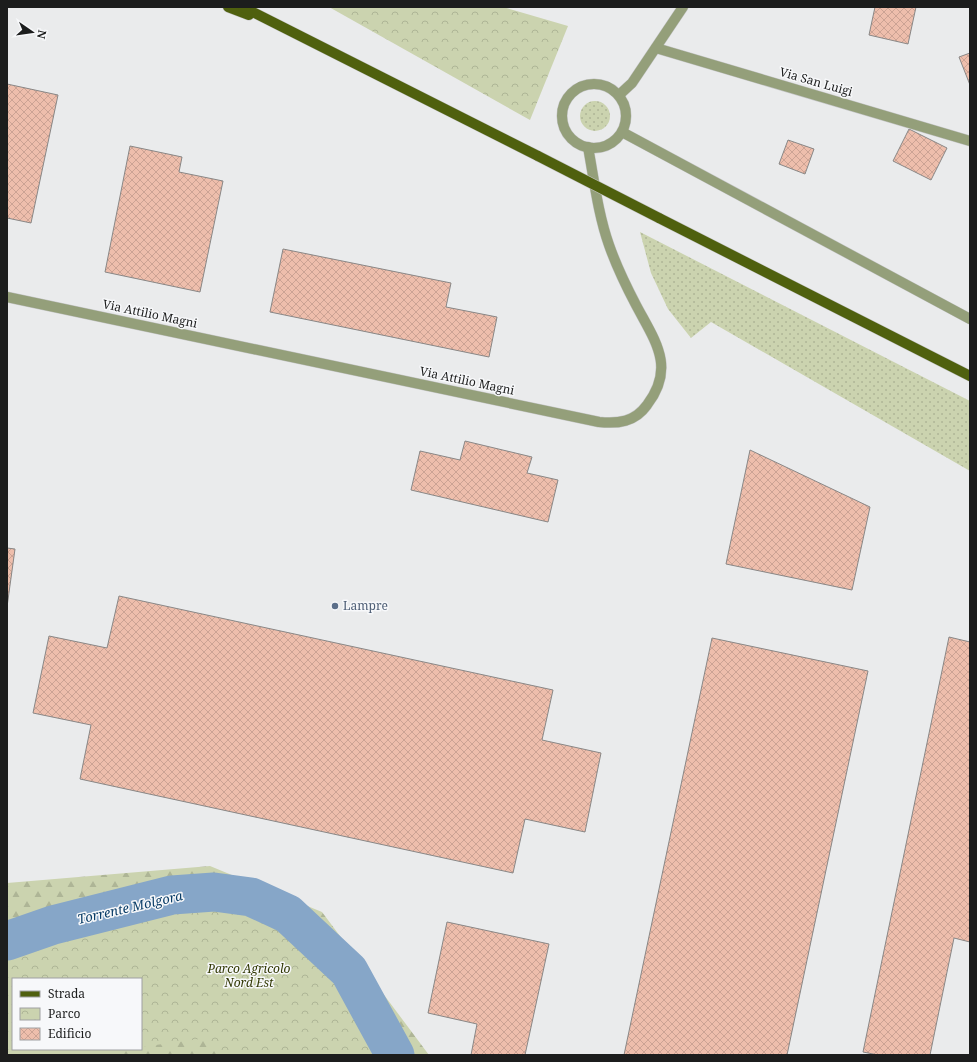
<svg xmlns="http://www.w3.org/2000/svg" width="977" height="1062" font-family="'Noto Serif',serif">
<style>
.grass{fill:url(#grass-dots)}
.forest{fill:url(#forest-firs);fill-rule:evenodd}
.park{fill:url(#park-crowns)}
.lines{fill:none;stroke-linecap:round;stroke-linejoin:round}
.river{stroke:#86a6c8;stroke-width:39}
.building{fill:url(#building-cross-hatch);stroke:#898786}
.minor-casing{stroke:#c5c6c7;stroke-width:11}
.primary-casing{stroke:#c5c6c7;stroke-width:11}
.minor{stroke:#949f7a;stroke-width:10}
.primary{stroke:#4f600e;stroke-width:10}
.primary-bridge-casing{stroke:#c5c6c7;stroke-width:11;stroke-linecap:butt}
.primary-bridge{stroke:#4f600e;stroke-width:10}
.service-dot{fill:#5c6f8a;stroke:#f7f8fa;stroke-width:1.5}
.labels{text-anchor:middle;stroke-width:3;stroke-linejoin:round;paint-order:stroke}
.street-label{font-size:12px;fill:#1c1d1d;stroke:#f7f8fa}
.service-label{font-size:12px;fill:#4e5e75;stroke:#f7f8fa;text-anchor:start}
.park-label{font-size:12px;font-style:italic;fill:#313803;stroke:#f7f8fa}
.water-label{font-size:13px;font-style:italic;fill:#073b66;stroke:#f7f8fa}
</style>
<defs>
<pattern id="grass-dots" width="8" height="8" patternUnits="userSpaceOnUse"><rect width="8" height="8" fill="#cbd3af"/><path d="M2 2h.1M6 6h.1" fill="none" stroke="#aeb596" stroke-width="1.8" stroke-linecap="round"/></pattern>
<pattern id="forest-firs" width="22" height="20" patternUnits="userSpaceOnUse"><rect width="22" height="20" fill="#cbd3af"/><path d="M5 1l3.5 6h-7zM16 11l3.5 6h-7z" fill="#aeb596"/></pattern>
<pattern id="park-crowns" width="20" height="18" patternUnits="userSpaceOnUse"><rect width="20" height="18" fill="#cbd3af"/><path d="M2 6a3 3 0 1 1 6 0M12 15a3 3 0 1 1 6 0" fill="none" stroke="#aeb596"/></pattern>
<pattern id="building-cross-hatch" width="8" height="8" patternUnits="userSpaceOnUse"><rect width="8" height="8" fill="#eebeac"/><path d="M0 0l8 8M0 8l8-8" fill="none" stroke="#cca394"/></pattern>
</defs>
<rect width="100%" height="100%" fill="#eaebec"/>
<!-- grass -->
<g class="grass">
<circle cx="595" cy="116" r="15"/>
<path d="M640,232L970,401V471L711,322L691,338L668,309L651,273Z"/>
</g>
<!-- forest -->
<path class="forest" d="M210,866L322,912L429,1055H7V883ZM13,979H141V1049H13Z"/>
<!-- park -->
<g class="park">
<path d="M329,7H503L568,26L530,120Z"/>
<path d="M232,899L284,904L386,1003L419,1055H218L207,1038L141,1047V979H13V1049H129L107,1055H7V949L33,945Z"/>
</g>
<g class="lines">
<!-- river -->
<path class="river" d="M7,941L53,925L172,895L214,892L251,897L288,914L349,971L395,1055"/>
</g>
<!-- building -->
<g class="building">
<path d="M875,7H916L908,44L869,35Z"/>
<path d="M970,53V85L959,57Z"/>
<path d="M7,84L58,95L31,223L7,218Z"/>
<path d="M909,129L947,148L931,180L893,161Z"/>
<path d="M788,140L814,149L805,174L779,164Z"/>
<path d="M130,146L182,157L179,172L223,181L200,292L105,272Z"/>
<path d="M283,249L451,283L446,307L497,317L489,357L270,312Z"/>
<path d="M465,441L532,457L527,473L558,480L548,522L411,490L420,451L460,460Z"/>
<path d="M750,450L870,507L852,590L726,564Z"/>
<path d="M7,548L15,549L7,607Z"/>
<path d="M119,596L553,690L542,740L601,753L585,832L525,819L513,873L80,779L91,725L33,713L49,636L107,648Z"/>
<path d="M949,637L970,642V942L954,938L930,1055H878L863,1052Z"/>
<path d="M712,638L868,671L787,1055H624Z"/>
<path d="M447,922L549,944L525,1055H471L477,1024L428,1013Z"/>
</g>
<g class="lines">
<defs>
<g id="minor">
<path d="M656,48L970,141"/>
<circle cx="594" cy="116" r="32"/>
<path d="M619,95L632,83L683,7"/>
<path d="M622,132L970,319"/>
<path d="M7,297L599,422C618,424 635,422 647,405C676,367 655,341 636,305C626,286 616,265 609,245C598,214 594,179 588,147"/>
</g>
<g id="primary">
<path d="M228,7L249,15"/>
<path d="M243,7L538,156"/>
<path d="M659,218L970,376"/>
</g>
</defs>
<!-- minor casing -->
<use href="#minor" class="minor-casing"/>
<!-- primary casing -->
<use href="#primary" class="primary-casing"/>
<!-- minor -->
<use href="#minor" class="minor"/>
<!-- primary -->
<use href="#primary" class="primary"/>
<defs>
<path id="primary-bridge" d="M538,156L659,218"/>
</defs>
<!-- primary-bridge casing -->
<use href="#primary-bridge" class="primary-bridge-casing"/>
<!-- primary-bridge -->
<use href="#primary-bridge" class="primary-bridge"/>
</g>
<!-- markers -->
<circle class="service-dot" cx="335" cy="606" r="4"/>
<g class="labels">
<!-- street labels -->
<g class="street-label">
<text transform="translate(816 82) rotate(16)" y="4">Via San Luigi</text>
<text transform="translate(150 314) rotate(12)" y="4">Via Attilio Magni</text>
<text transform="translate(467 381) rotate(12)" y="4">Via Attilio Magni</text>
</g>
<!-- service labels -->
<g class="service-label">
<text x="343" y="610">Lampre</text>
</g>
<!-- park labels -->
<g class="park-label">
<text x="249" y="973">Parco Agricolo<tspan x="249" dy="14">Nord Est</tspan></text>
</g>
<!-- water labels -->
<g class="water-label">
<text transform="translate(130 907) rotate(-13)" y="5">Torrente Molgora</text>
</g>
</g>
<!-- border -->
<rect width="977" height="1062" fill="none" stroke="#1c1d1d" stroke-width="16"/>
<!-- legend -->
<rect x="12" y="978" width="130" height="72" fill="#f7f8fa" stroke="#9fa0a2"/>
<rect x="20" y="991" width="20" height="6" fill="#4f600e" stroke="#9fa0a2"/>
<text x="48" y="998" font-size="12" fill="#1c1d1d">Strada</text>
<rect x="20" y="1008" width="20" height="12" fill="url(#park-crowns)" stroke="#9fa0a2"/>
<text x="48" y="1018" font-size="12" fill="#1c1d1d">Parco</text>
<rect x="20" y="1028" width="20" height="12" fill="url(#building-cross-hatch)" stroke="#9fa0a2"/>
<text x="48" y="1038" font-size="12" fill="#1c1d1d">Edificio</text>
<!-- north arrow -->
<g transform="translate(32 32) rotate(103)" stroke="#f7f8fa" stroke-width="3" paint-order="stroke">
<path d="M0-3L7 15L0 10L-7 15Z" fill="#1c1d1d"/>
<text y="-6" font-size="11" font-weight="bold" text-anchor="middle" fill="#1c1d1d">N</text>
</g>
</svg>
